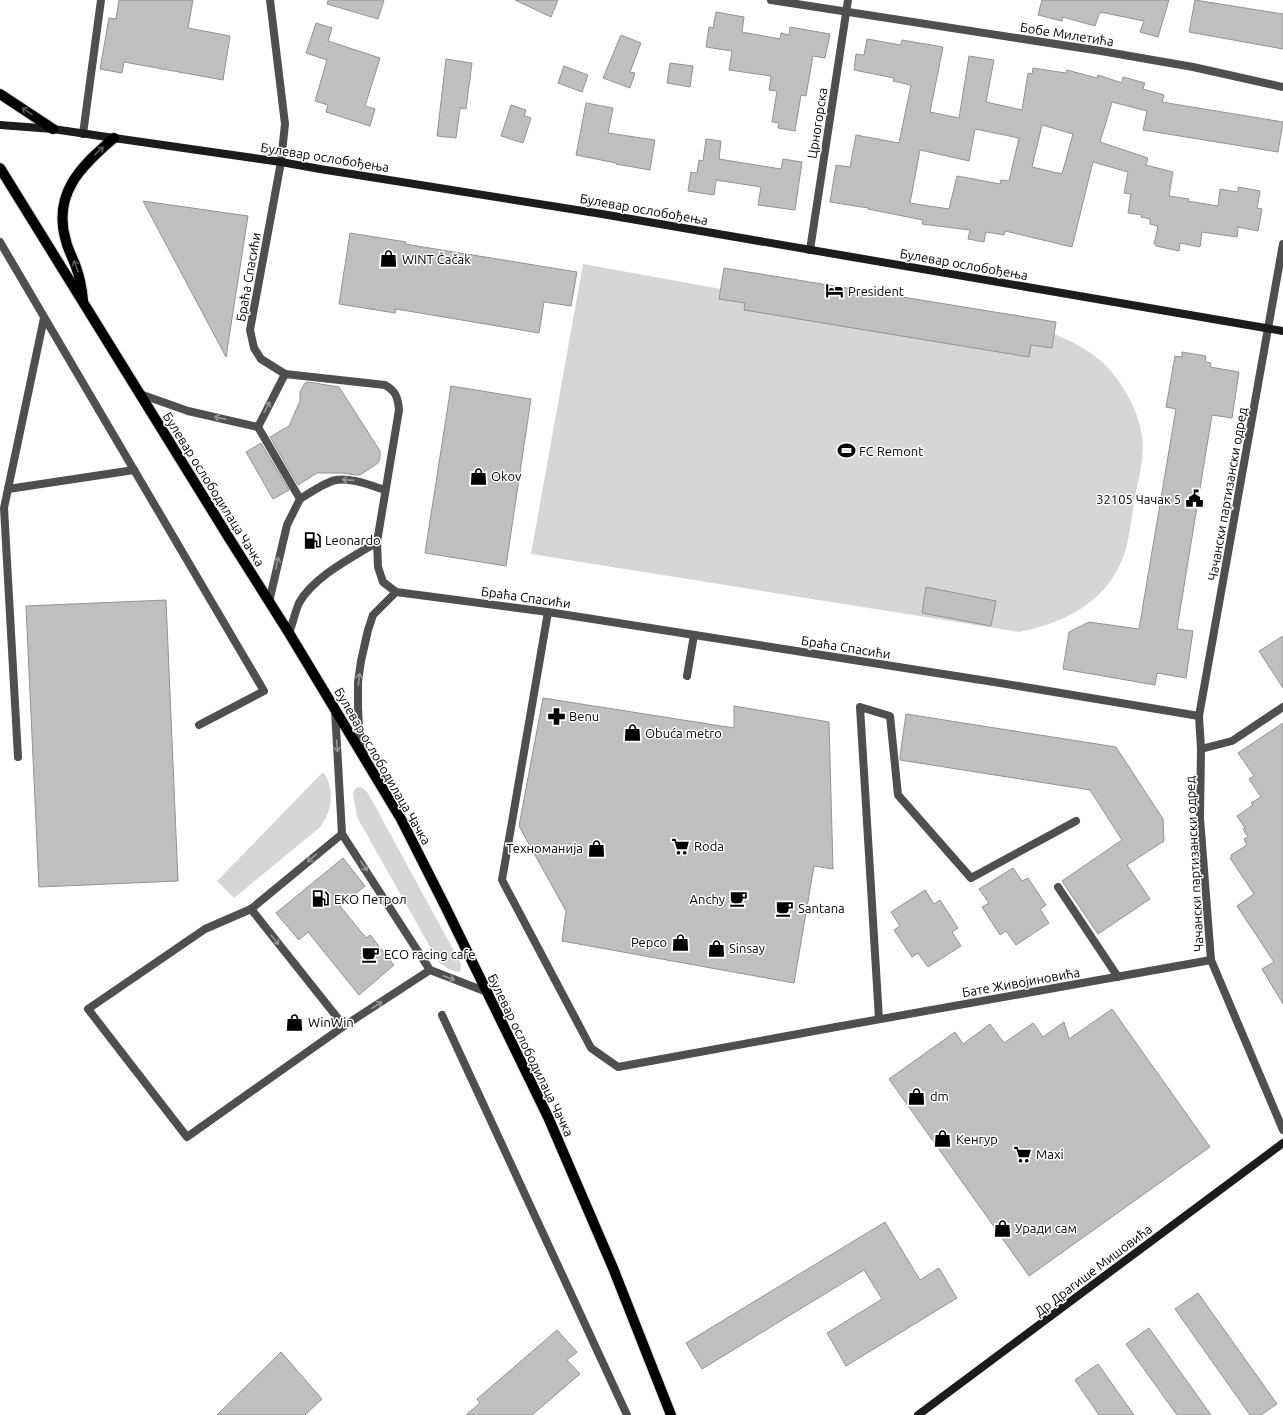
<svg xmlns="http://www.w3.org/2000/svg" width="1283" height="1415" font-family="Ubuntu,sans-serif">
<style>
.green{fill:#d6d6d6}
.building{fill:#bfbfbf;stroke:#939393;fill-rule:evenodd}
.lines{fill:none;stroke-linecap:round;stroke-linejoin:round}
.primary-casing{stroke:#dbdbdb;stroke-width:12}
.service{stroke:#4f4f4f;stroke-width:8}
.minor{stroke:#4f4f4f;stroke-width:8}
.secondary{stroke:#1c1c1c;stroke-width:8}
.primary{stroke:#000;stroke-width:10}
.oneway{stroke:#595959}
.oneway2{stroke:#959595}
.labels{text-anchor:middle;stroke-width:3;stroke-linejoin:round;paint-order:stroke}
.street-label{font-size:13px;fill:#000;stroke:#fff}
.poi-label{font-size:13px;fill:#000;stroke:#fff;text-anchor:start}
</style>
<rect width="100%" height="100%" fill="#fff"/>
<!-- green -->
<g class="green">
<path d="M583,264L721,289L724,268L1054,334C1071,341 1087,349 1101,361C1123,381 1141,414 1143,444C1143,463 1138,482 1134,501C1132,517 1130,533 1126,549C1111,599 1069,622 1019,632L531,554Z"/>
<path d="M322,773L325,774C335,794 332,813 318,829L234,898L217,881Z"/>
<path d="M358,787C363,787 366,791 369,795L461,964L460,972C452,972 444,967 438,961L357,817L353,793L355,789Z"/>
</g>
<!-- building -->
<g class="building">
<path d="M119,0H193L188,28L230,36L223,80L124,62L122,73L100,69L109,18L116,19Z"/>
<path d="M328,0H384L378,19L327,4Z"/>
<path d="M515,0H558L551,17Z"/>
<path d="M1042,0H1169L1158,37L1140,32L1144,21L1100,12L1095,26L1063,17L1062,21L1038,15Z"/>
<path d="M1195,0L1283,14V49L1189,32Z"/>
<path d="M716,12L744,17L742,32L780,39L781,33L789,35L790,27L830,34L825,58L813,56L806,96L801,95L795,131L778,128L779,123L772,122L777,91L769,90L771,76L729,70L732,51L706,47L709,27L713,28Z"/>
<path d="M316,23L332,28L328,41L380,58L365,106L375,109L370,126L326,112L328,105L315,101L327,60L306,53Z"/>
<path d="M621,35L641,43L630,72L635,73L630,88L603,78Z"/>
<path d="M867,39L901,45L902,40L943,47L930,112L959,118L969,56L994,60L986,102L1022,110L1028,73L1032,74L1033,68L1066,73L1067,70L1097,78L1098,75L1122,83L1123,77L1145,83L1143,89L1164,95L1162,102L1283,122L1278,152L1143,130L1147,111L1112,102L1100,142L1148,158L1146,165L1173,172L1169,196L1189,199L1188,201L1218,206L1220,189L1238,192V187L1260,191L1257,208L1262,209L1258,231L1238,227L1237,237L1202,232L1200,247L1180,243L1179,251L1156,246V244H1154L1158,226L1150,224V219L1141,217L1142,215L1128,213L1131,194L1124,193L1128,172L1093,162L1072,247L1005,231L1004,235L986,232L984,242L968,239L970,230L922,224L923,220L868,209V208L830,202L836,165L850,167L856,135L899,143L911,85L893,81L894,78L854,70L856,54L864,55ZM1042,125L1073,134L1062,174L1032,167ZM975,129L1019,138L1009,181L1001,180L1000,184L957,176L949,209L910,203L920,150L969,161Z"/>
<path d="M446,59L472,63L466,109L460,108L456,138L437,136Z"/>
<path d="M670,63L693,66L690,87L667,83Z"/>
<path d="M564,66L588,75L582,92L558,83Z"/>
<path d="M586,103L613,108L608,133L655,140L650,170L616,164V163L576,155Z"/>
<path d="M511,105L526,110L524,116L531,118L523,143L501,136Z"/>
<path d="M706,139L721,141L719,159L781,169L783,159L802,162L795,210L758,205L761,187L716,180L714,195L688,191L691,172L697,173L699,160L703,161Z"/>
<path d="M143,201L248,216L226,357Z"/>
<path d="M350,233L406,242L405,244L577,272L571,306L544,302L539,333L396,309L395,313L339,304Z"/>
<path d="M724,268L1056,322L1052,348L1031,345L1029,357L744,310L745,303L719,299Z"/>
<path d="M1182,352L1206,356L1205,362L1211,363L1210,367L1239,372L1232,418L1212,415L1177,629L1193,631L1186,678L1157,673L1155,685L1063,669L1069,632L1089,622L1139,629L1176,409L1166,407L1175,356L1182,357Z"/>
<path d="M308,382L339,387L380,451V458L378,463L360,475H356L342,473H317L298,485L270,437L289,426L300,401V392L305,383Z"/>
<path d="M451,386L531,399L506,566L425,553Z"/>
<path d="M261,443L289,490L273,499L246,452Z"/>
<path d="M926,587L996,601L991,626L922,613Z"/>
<path d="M166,600L178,881L39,887L26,606Z"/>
<path d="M1283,636V688L1259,651Z"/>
<path d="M543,698L734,728V706L829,722L833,869L814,866L794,983L562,941L566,911L519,826Z"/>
<path d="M906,714L1116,747L1163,819L1164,841L1127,865L1150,899L1098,934L1062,881L1122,840L1090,790L900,760V756Z"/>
<path d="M1283,723V1004L1262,969L1274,962L1237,906L1254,894L1230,858L1232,857L1231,855L1247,845L1244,839L1248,837L1243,829L1245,828L1237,816L1253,805L1251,803L1261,797L1249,779L1254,776L1238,753Z"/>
<path d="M343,858L365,886L340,906L366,938L370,935L394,965L359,995L308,932L299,940L276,913Z"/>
<path d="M1013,868L1022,881L1028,878L1046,905L1040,909L1049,923L1016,945L1006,931L1000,935L982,907L989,903L979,889Z"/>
<path d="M925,890L934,904L940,900L958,928L952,932L961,946L928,967L918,953L912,957L894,930L900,926L891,912Z"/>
<path d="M1112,1009L1210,1147L1029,1276L889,1079L955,1032L963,1044L990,1024L1004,1043L1033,1023L1043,1037L1064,1022L1069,1039Z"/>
<path d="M885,1222L920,1280L939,1268L957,1298L846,1366L827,1333L882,1299L864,1270L702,1369L686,1343Z"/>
<path d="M1198,1293L1277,1404L1261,1415H1250L1175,1309Z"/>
<path d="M1149,1328L1211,1415H1177L1126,1344Z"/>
<path d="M557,1330L577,1352L567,1360L580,1374L532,1415H466L480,1403L477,1399Z"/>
<path d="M281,1352L322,1399L305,1415H217Z"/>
<path d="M1098,1364L1134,1415H1099L1075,1380Z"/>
</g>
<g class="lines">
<defs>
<g id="primary">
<path d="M0,94L53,129"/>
<path d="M0,168L229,538L289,633L401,819L445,906L548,1117L613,1268L671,1415"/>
<path d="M83,300C82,289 80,278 76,267C73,258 68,250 66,241C52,194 81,166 114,138"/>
</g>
</defs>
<!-- primary casing -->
<use href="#primary" class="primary-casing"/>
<!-- service -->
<g class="service">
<path d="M270,0L285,124L281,162"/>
<path d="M83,134L101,0"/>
<path d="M0,242L264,691L199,725"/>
<path d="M285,374L258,427L300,499C310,493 325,482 336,480C350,477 372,486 385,490"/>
<path d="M140,394L188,411L258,427"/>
<path d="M8,489L134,470"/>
<path d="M269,602L287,525L300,499"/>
<path d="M548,612L502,880L591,1048L618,1067L836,1027"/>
<path d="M289,633C293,623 295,612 299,603C313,577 353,557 377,542"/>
<path d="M687,676L694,635"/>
<path d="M335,710L342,834L430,970L487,992"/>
<path d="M18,757L4,508L44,318"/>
<path d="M342,834L251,909L205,929L88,1009L187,1137L344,1026L430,970"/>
<path d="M1058,887L1118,977"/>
<path d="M251,909L344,1026"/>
<path d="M442,1015L627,1415"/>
<path d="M879,1019L860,707L890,716L898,795L971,878L1076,821"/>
</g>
<!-- minor -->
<g class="minor">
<path d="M771,0L1101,51L1193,67L1283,87"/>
<path d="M281,162L250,330L254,348L261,359L285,374L385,385C396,391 398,398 399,410L377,542L378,567L383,582L396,592L548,612L994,682L1199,716"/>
<path d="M1283,244L1199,716L1201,749L1200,818L1211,960L1283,1130"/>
<path d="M810,250L848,0"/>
<path d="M1201,749L1232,741L1283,707"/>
<path d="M364,755L359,727L358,708V682L361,661L368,630L373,615L396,592"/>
<path d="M836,1027L1211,960"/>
</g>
<!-- secondary -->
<g class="secondary">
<path d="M0,125L53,129L114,138L281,162L320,169L602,214L1283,331"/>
<path d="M918,1415L1283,1143"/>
</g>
<!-- primary -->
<use href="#primary" class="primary"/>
</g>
<!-- one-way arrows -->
<defs><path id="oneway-shaft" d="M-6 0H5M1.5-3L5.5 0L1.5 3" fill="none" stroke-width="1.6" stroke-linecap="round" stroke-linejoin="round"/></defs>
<g class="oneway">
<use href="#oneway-shaft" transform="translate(27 111) rotate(-146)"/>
<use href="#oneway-shaft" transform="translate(99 151) rotate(-41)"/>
<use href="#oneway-shaft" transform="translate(76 266) rotate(-110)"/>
</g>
<g class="oneway2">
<use href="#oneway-shaft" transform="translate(267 407) rotate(-63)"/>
<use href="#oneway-shaft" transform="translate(220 418) rotate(-167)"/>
<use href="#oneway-shaft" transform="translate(348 480) rotate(-176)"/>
<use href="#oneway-shaft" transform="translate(277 563) rotate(-78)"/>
<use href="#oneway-shaft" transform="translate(359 679) rotate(-84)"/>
<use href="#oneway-shaft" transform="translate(337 746) rotate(86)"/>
<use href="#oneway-shaft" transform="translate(312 858) rotate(140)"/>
<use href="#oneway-shaft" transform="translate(364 866) rotate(57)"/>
<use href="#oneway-shaft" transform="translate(275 940) rotate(51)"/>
<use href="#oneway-shaft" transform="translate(449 978) rotate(21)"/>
<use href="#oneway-shaft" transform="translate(377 1005) rotate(-33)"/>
</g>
<!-- icons -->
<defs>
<symbol id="shop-bare" viewBox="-9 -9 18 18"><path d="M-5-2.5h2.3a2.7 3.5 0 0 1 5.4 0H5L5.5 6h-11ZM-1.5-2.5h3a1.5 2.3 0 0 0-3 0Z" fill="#000" stroke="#fff" stroke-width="2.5" paint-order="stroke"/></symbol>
<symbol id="hotel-bare" viewBox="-9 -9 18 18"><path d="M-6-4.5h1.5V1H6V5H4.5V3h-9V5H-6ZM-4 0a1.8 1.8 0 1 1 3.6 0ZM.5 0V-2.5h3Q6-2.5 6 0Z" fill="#000" stroke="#fff" stroke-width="2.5" paint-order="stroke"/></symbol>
<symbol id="stadium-bare" viewBox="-9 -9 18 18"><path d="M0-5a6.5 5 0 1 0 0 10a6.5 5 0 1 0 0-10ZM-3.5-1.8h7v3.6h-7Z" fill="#000" stroke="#fff" stroke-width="2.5" paint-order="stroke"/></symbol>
<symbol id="civic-bare" viewBox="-9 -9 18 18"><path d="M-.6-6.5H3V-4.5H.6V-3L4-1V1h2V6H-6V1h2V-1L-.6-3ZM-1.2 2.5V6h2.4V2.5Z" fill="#000" stroke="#fff" stroke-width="2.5" paint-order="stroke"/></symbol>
<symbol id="fuel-bare" viewBox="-9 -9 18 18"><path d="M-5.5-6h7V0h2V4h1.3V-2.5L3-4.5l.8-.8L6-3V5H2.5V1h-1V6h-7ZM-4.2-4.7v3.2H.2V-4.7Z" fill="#000" stroke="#fff" stroke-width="2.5" paint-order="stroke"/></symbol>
<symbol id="pharmacy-bare" viewBox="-9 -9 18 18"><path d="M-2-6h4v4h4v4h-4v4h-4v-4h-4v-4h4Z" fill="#000" stroke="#fff" stroke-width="2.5" paint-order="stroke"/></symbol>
<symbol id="supermarket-bare" viewBox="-9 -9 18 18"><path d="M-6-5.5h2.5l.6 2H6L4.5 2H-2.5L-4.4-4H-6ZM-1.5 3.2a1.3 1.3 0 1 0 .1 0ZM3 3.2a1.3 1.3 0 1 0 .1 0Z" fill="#000" stroke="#fff" stroke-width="2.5" paint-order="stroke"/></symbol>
<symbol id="cafe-bare" viewBox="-9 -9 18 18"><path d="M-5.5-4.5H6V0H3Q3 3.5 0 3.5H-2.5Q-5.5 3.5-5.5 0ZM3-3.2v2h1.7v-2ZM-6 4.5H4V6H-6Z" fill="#000" stroke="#fff" stroke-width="2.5" paint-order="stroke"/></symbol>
</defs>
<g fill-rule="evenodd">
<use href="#shop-bare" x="376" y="246" width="25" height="25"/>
<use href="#hotel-bare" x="822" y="278" width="25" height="25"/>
<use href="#stadium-bare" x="834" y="438" width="25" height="25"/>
<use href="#shop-bare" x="466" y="464" width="25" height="25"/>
<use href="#civic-bare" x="1182" y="486" width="25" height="25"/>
<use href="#fuel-bare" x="300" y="528" width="25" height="25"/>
<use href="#pharmacy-bare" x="544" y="704" width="25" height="25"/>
<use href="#shop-bare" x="620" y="720" width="25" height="25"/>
<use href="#supermarket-bare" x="668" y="834" width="25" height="25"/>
<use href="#shop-bare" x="584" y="836" width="25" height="25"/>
<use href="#fuel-bare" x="308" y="886" width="25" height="25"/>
<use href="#cafe-bare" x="726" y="886" width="25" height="25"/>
<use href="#cafe-bare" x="772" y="896" width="25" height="25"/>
<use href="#shop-bare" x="668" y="930" width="25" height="25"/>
<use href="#shop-bare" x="704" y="936" width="25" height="25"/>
<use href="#cafe-bare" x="358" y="942" width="25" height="25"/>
<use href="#shop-bare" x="282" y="1010" width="25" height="25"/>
<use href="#shop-bare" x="904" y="1084" width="25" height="25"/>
<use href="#shop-bare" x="930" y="1126" width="25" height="25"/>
<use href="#supermarket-bare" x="1010" y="1142" width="25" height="25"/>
<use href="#shop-bare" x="990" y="1216" width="25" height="25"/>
</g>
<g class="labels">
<!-- street labels -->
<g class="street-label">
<text transform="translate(1067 34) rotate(9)" y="5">Бобе Милетића</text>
<text transform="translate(817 123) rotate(-81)" y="5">Црногорска</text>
<text transform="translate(325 157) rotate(9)" y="5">Булевар ослобођења</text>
<text transform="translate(644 209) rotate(10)" y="5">Булевар ослобођења</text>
<text transform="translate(964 264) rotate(10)" y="5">Булевар ослобођења</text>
<text transform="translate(248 277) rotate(-80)" y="5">Браћа Спасићи</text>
<text transform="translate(214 489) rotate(58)" y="5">Булевар ослободилаца Чачка</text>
<text transform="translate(1227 494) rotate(-80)" y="5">Чачански партизански одред</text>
<text transform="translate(526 597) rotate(8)" y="5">Браћа Спасићи</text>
<text transform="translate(846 647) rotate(9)" y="5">Браћа Спасићи</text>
<text transform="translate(383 766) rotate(60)" y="5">Булевар ослободилаца Чачка</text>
<text transform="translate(1194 864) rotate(-93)" y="5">Чачански партизански одред</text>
<text transform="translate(1021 982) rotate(-10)" y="5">Бате Живојиновића</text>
<text transform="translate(531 1055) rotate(64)" y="5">Булевар ослободилаца Чачка</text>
<text transform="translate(1093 1270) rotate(-37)" y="5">Др Драгише Мишовића</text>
</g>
<!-- poi labels -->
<g class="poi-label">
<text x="402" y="264">WINT Čačak</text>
<text x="848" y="296">President</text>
<text x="859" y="456">FC Remont</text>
<text x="491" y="481">Okov</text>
<text x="1181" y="504" text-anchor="end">32105 Чачак 5</text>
<text x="325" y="545">Leonardo</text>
<text x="569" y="721">Benu</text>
<text x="645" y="738">Obuća metro</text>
<text x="694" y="851">Roda</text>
<text x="583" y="853" text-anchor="end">Техноманија</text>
<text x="334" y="904">ЕКО Петрол</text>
<text x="725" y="904" text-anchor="end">Anchy</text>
<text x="798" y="913">Santana</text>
<text x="667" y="947" text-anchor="end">Pepco</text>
<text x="729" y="953">Sinsay</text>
<text x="384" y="959">ECO racing cafe</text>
<text x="308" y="1027">WinWin</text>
<text x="930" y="1101">dm</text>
<text x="956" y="1144">Кенгур</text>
<text x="1036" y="1159">Maxi</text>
<text x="1015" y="1233">Уради сам</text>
</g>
</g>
</svg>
